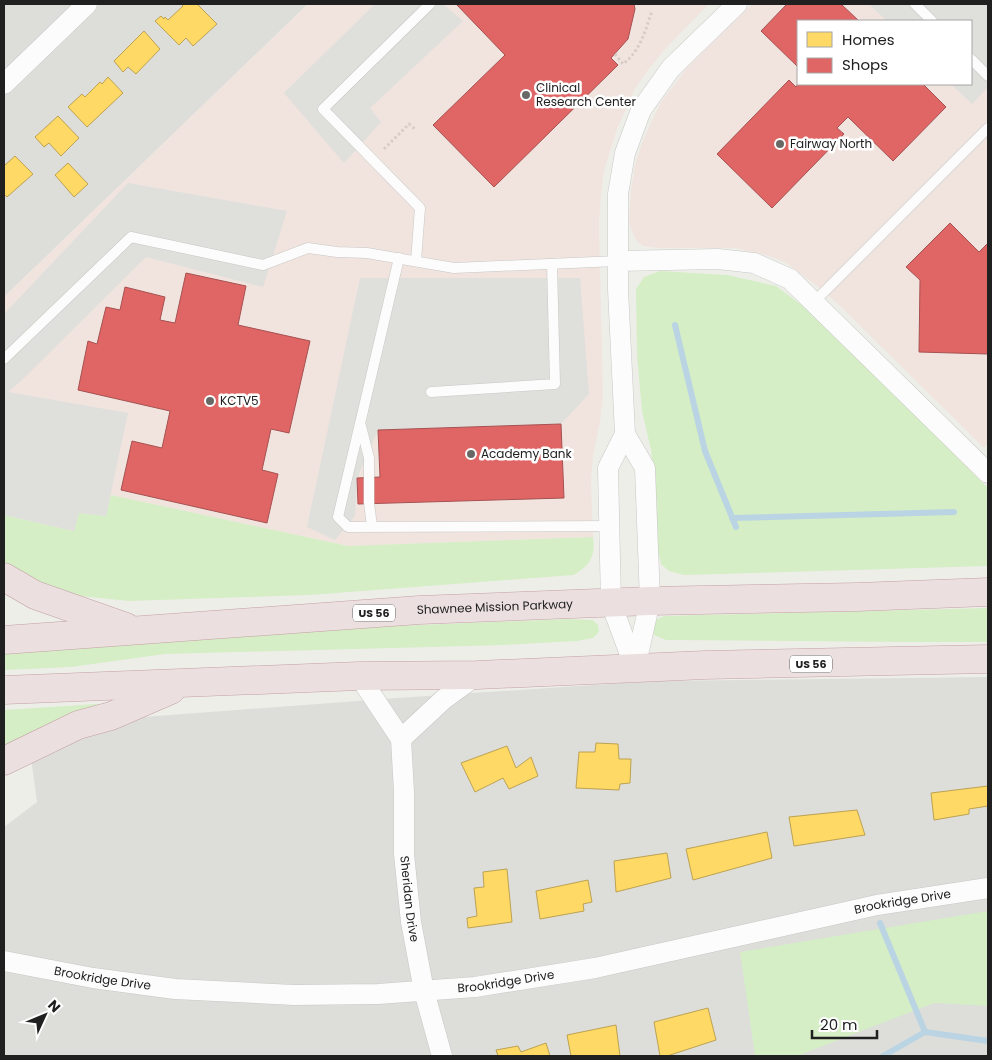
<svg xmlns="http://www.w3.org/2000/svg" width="992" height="1060" font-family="Poppins,sans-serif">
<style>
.residential{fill:#ddddda}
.commercial{fill:#f1e4de;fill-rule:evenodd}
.grass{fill:#d5eec6}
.parking{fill:#dfdfdc}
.homes{fill:#ffd966;stroke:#bca251}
.shops{fill:#e06666;stroke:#a65151}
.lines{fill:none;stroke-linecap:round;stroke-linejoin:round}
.stream{stroke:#bad4e3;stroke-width:6}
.lane-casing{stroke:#c7c7c5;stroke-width:11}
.street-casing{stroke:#c7c7c5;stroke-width:21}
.highway-casing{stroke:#c59fa4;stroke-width:29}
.path{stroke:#d8ccc7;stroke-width:3;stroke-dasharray:2.5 2.5;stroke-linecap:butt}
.lane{stroke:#fcfcfc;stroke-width:10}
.street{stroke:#fcfcfc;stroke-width:20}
.highway{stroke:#ebe0df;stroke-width:28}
.poi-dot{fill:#686866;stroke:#fff;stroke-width:2}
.labels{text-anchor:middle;stroke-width:5;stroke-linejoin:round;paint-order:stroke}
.shield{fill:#fff;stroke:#636363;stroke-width:1}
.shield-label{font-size:11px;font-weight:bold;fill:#202020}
.poi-label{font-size:12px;fill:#202020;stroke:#fff;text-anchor:start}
.street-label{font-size:12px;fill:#202020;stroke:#fff}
</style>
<rect width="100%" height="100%" fill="#eeeee9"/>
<!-- residential -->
<g class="residential">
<path d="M4,4H308L4,297Z"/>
<path d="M988,677V1056H4V827L37,802L31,758L94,731L143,717L397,698L653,681Z"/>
</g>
<!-- commercial -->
<g class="commercial">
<path d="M308,4H709L667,47L648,70L635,89L617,129L604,171L601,196L599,221L603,397L600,422L593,456L591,481L593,537L348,546L111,495L106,516L74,531L4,515V297Z"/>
<path d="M752,4H988V443L984,448L841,307L816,285L786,263L769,256L735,248H658L643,246L638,242L634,236L631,229L629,221L631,190L635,165L642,143L650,125L661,102L687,68ZM798,21H971V84H798Z"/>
</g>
<!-- grass -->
<g class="grass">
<path d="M660,271L727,275L776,286L815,315L988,488V566L684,575L669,571L661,564L655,538V489L651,450L642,411L637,355L636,289L644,277Z"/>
<path d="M111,495L348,546L593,537C596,555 590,567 573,575L310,595L129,601L79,596L40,584L4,563V515L74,531L78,513L106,516Z"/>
<path d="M988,608V642H902L666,640L654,635L653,631L654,621L664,616Z"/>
<path d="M568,619L593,620L598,625L599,632L593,638L577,641L505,645L165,654L71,667L4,670V652L191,638L395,626Z"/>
<path d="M96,704H99L66,717L4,747V710Z"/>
<path d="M988,911V1006L934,1003L797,1056H755L740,952Z"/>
</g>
<!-- parking -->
<g class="parking">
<path d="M375,4H443L463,21L370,108L381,122L344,163L284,93Z"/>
<path d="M869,4H988V87L972,104L951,84H971V21H887Z"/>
<path d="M128,183L287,211L263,287L146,257L21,381L8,392L128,413L106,516L79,513L74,531L4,515V314Z"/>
<path d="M360,278H580L589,394L561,424L378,430L357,478L355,516L335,540L307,527Z"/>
</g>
<!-- homes -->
<g class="homes">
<path d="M181,4H197L217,24L193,46L186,38L179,45L155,21L161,16L164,19L165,17L168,20L183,6Z"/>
<path d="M144,31L160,49L136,74L128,67L123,72L114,61Z"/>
<path d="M108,77L123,93L87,127L68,107L82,94L85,97L100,82L102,84Z"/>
<path d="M58,116L79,138L61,156L49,143L44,147L35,137Z"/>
<path d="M15,156L33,174L7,197L4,194V166Z"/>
<path d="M68,163L88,184L74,197L55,175Z"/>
<path d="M596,743L618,744L619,759H631L630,783L620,784L619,790L576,788L579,752H595Z"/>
<path d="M507,746L516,768L531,757L538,776L509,789L503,778L475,792L461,763Z"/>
<path d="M988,786V806L969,809V814L934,820L931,793Z"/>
<path d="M857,810L865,835L794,846L789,817Z"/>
<path d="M767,832L772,858L693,880L686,849Z"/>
<path d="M667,853L671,878L616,892L614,861Z"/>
<path d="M507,869L512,922L468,928L467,918L477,916L474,888L484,887L483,872Z"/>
<path d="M588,880L592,902L583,904L584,911L540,919L536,891Z"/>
<path d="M708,1008L716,1040L667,1056H660L654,1022Z"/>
<path d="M616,1025L620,1056H571L567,1035Z"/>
<path d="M546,1043L550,1056H498L496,1050L518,1046L521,1052Z"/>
</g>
<!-- shops -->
<g class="shops">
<path d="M456,4H634L635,9L628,39L611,58L618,65L494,187L433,125L505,55Z"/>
<path d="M787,4H841L859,21H798V67L761,31Z"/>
<path d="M789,80L796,87L798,84H923L946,107L893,161L848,117L837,128L844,134L772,208L717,154Z"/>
<path d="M950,223L979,252L988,243V354L919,352L920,280L906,267Z"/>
<path d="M186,273L246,286L238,325L310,341L289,433L271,429L262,470L278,474L267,523L121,490L132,441L162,448L170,411L78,390L88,341L97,344L106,307L120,310L125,287L165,297L160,320L175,323Z"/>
<path d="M561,424L564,498L358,504L357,478L380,477L378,430Z"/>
</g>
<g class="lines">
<!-- stream -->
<g class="stream">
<path d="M675,325L705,451L736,527"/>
<path d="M732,518L954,512"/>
<path d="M880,923L925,1032"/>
<path d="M883,1056L925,1032L988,1041"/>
</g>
<defs>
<g id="lane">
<path d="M915,4L932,21"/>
<path d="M971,59L988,76"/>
<path d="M399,258L338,517L348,527L609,526"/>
<path d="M416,261L420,208L323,109L430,4"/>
<path d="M814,302L988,128"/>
<path d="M4,359L131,237L263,265L308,248L337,252L367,253L454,268L618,261"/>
<path d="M431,392L555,384L552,264"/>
<path d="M361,426L369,458V503L372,526"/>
</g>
<g id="street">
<path d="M4,84L87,4"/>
<path d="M618,261L718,259L754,263L790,279L988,473"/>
<path d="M625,434L608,468L611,603L635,668"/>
<path d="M635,668L650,601L645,468L625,434L618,289V194L625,153L641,110L671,68L737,4"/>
<path id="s1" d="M359,676L401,739L404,792V854L411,922L424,991L442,1056"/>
<path d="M401,739L444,699L477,675"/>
<path id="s2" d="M4,961L93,978L175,989L294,995L378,994L475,987L595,968L877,905L988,888"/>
</g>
<g id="highway">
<path d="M4,577L35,595L126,627"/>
<path id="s3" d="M4,640L419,610L650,601L857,597L988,592"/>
<path d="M4,690L359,676L477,675L705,665L988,659"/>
<path d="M4,761L78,725L111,716L171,690"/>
</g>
</defs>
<!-- lane casing -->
<use href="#lane" class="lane-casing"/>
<!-- street casing -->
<use href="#street" class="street-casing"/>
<!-- highway casing -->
<use href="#highway" class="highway-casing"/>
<!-- path -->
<g class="path">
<path d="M615,54L623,64C641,50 645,31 652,11"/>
<path d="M384,149L409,124L416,130"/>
</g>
<!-- lane -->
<use href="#lane" class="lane"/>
<!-- street -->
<use href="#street" class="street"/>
<!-- highway -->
<use href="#highway" class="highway"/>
</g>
<!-- markers -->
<g class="poi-dot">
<circle cx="526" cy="95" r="5"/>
<circle cx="780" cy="144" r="5"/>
<circle cx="210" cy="401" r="5"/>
<circle cx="471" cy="454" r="5"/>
</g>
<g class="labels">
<!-- shield labels -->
<g class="shield">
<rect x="353" y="604.5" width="42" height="17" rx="4"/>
<rect x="790" y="655.5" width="42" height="17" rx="4"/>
</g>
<g class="shield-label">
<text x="374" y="617">US 56</text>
<text x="811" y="668">US 56</text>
</g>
<!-- poi labels -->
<g class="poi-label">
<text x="536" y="92">Clinical<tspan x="536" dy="14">Research Center</tspan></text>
<text x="790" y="148">Fairway North</text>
<text x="220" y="405">KCTV5</text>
<text x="481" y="458">Academy Bank</text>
</g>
<!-- street labels -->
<g class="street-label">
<text dy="4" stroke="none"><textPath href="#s3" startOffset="492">Shawnee Mission Parkway</textPath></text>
<text dy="4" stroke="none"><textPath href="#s1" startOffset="236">Sheridan Drive</textPath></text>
<text dy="4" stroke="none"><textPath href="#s2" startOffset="910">Brookridge Drive</textPath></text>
<text dy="4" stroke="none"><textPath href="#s2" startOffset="100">Brookridge Drive</textPath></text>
<text dy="4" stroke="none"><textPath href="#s2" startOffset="505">Brookridge Drive</textPath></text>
</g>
</g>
<!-- border -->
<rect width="992" height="1060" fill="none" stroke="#202020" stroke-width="10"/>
<!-- legend -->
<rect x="797" y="20" width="175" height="65" fill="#ffffff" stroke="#a6a6a6"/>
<rect x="807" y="32" width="25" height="15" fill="#ffd966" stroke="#a6a6a6"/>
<text x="842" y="45" font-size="15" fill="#202020">Homes</text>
<rect x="807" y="58" width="25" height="15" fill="#e06666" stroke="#a6a6a6"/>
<text x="842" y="70" font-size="15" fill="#202020">Shops</text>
<!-- north arrow -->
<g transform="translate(45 1015) rotate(46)" stroke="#ffffff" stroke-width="4" paint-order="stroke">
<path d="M0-4L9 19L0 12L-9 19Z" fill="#202020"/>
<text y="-8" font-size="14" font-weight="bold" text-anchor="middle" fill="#202020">N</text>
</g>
<!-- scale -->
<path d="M812 1030v8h65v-8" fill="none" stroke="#202020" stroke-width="2.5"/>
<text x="820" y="1030" font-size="15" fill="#202020" stroke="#ffffff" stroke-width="4" paint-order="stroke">20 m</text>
</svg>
